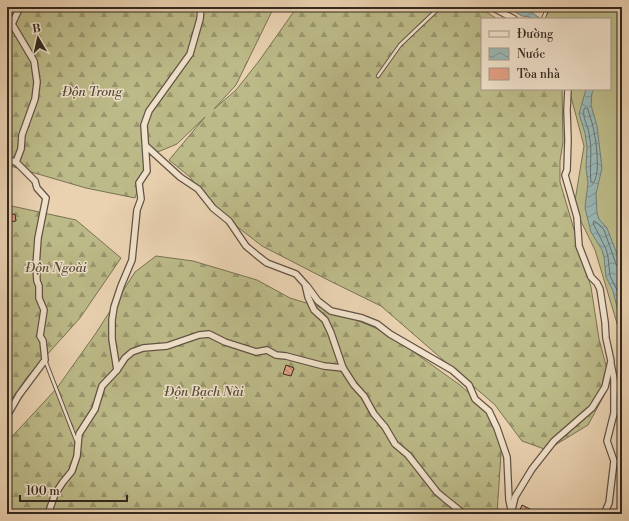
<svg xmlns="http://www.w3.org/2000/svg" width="629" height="521" font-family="'Libre Bodoni',serif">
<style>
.grass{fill:#bcba88;stroke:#787254}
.forest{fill:url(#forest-firs);stroke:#787254}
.water{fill:url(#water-waves);stroke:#717e79}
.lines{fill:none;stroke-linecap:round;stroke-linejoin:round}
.shore{stroke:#67706a;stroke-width:1}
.building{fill:url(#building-back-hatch);stroke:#342921}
.service-casing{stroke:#625345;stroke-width:4.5}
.minor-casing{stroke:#625345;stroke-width:8}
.service{stroke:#f1e2cc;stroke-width:2.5}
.minor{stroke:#f1e2cc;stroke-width:5.5}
.labels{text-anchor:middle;stroke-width:3;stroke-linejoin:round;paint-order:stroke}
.park-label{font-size:13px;font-style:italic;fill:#564d3b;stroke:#f1e2cc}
</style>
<defs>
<pattern id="forest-firs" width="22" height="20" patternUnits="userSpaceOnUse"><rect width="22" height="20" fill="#bcba88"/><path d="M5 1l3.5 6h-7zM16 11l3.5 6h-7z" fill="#9a976f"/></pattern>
<pattern id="water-waves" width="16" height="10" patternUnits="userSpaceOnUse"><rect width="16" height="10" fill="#9ab6b3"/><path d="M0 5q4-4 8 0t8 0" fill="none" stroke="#7e9491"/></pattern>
<pattern id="building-back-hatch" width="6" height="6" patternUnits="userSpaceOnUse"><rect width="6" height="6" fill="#e5a185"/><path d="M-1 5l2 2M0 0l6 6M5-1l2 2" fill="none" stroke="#ba836c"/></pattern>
</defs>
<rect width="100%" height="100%" fill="#ead2b1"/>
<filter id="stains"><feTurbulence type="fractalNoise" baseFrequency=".005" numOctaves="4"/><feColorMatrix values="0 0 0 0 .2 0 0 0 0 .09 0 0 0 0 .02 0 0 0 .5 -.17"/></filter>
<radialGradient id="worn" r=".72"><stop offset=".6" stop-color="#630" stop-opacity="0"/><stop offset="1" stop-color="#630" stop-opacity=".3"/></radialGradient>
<!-- grass -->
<path class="grass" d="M553,7H567L572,11L577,7H622V419L616,399L619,330L595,250L574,207L584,146L569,89H610V19H543Z"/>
<!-- forest -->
<g class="forest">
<path d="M7,7H274L236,85L214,109L236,90L259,61L297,7H479L497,19H482V89H562L563,142L560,161V182L591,287L599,339L609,377L607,390L588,425L547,450L522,441L495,405L381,306L332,282L262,246L213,208L190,177L169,160L205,117L177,144L148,156L135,198L86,188L7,165Z"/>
<path d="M7,205L76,220L121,258L80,318L27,377L7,406Z"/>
<path d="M156,256L193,261L257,280L290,298L339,313L390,334L415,353L460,385L489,411L502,439L497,514H7V442L57,388L96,333L135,272Z"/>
</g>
<!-- water -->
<g class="water">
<path d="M507,7H524L541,19H531L530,17L522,16Z"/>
<path d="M586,89H594L592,93L591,105L597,126L602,168L596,194L597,213L599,219L607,228L622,267V318L619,315L613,291L606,277L604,257L602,250L591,232L585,208L588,183L586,168L587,147L585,133L579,114Z"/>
</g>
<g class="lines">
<!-- shore -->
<g class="shore">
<path d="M586,108L588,109C589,115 592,121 593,127C596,139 601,175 593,183L591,182C589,166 593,151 589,134C588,125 582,118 584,109Z"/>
<path d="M622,267H619L616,264L604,230L596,222L594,221L593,223L606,249L608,257L610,276L617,290L622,310"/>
</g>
</g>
<!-- building -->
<g class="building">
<path d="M15,214L16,221L8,222L7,215Z"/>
<path d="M286,365L294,368L291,376L283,374Z"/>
<path d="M522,505L530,509L528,514H518Z"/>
</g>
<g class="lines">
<defs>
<g id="service">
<path d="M543,19L548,7"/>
<path d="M378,76L400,45L440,7"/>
<path d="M45,360L76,440"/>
</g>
<g id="minor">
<path d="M492,7L514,19"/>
<path d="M7,13L12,24L34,61L37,82L35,99L22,135L21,149L16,162L35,181L37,188L46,198L38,238L36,266L37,281L39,286V298L44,310L40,336L43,341L45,360L19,395L7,416"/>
<path d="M12,24L20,7"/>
<path d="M146,146L180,177L198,189L213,208L229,221L246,246L258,256L267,263L296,274L305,284L308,297L314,310L325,320L331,333L343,368L354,385L364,396L374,414L385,427L395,444L408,455L437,492L444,498L464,514"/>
<path d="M7,160L16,162"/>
<path d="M307,286L318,301L331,311L362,318L377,324L390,334L452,370L469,385L475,399L489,411L497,428L507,457L509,500L511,509"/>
<path d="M117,370L125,358L132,352L143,348L167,346L199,335L209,334L225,342L256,352L267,350L276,355L286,356L324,366L343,368"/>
<path d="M615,383L622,399"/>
<path d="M48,514L55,494L63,482L72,471L77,456L79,434L95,409L102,386L117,370L112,339V320L114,307L121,286L132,260L137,210L141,199L139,183L147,171L144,125L149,111L190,54L200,19L201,7"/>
<path d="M511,514L515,497L532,469L554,441L592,408L605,387L611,361L606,338L605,322L600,289L597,283L591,277L579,246L577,217L565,175L567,170L568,140L567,110L568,89"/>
<path d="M604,514L609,503L614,461L607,441L614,413V379L611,364"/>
</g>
</defs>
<!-- service casing -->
<use href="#service" class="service-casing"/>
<!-- minor casing -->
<use href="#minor" class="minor-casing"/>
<!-- service -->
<use href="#service" class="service"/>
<!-- minor -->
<use href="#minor" class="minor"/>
</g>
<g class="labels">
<!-- park labels -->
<g class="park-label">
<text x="92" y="96">Độn Trong</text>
<text x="56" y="272">Độn Ngoài</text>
<text x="204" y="396">Độn Bạch Nài</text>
</g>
</g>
<!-- margin -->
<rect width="629" height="521" fill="none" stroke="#ead2b1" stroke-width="24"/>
<rect x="8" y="8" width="613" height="505" fill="none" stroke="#342921" stroke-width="2"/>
<rect x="12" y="12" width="605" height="497" fill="none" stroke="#342921"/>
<!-- legend -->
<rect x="481" y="18" width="130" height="72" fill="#f1e2cc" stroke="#a59888"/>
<rect x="489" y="31" width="20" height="6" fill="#f1e2cc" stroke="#a59888"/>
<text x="517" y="38" font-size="12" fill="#342921">Đường</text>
<rect x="489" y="48" width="20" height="12" fill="url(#water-waves)" stroke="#a59888"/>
<text x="517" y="58" font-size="12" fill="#342921">Nước</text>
<rect x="489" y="68" width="20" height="12" fill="#e5a185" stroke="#a59888"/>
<text x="517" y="78" font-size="12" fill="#342921">Tòa nhà</text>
<!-- north arrow -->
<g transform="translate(38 38) rotate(351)" stroke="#f1e2cc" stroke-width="3" paint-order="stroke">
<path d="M0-3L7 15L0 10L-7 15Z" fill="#342921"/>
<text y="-6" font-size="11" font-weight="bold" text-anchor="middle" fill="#342921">B</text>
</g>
<!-- scale -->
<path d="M20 495v6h107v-6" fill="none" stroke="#342921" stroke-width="2"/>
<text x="26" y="495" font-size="12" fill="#342921" stroke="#f1e2cc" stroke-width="3" paint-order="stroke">100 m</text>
<rect width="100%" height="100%" filter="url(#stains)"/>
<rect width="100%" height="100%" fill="url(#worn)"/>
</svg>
